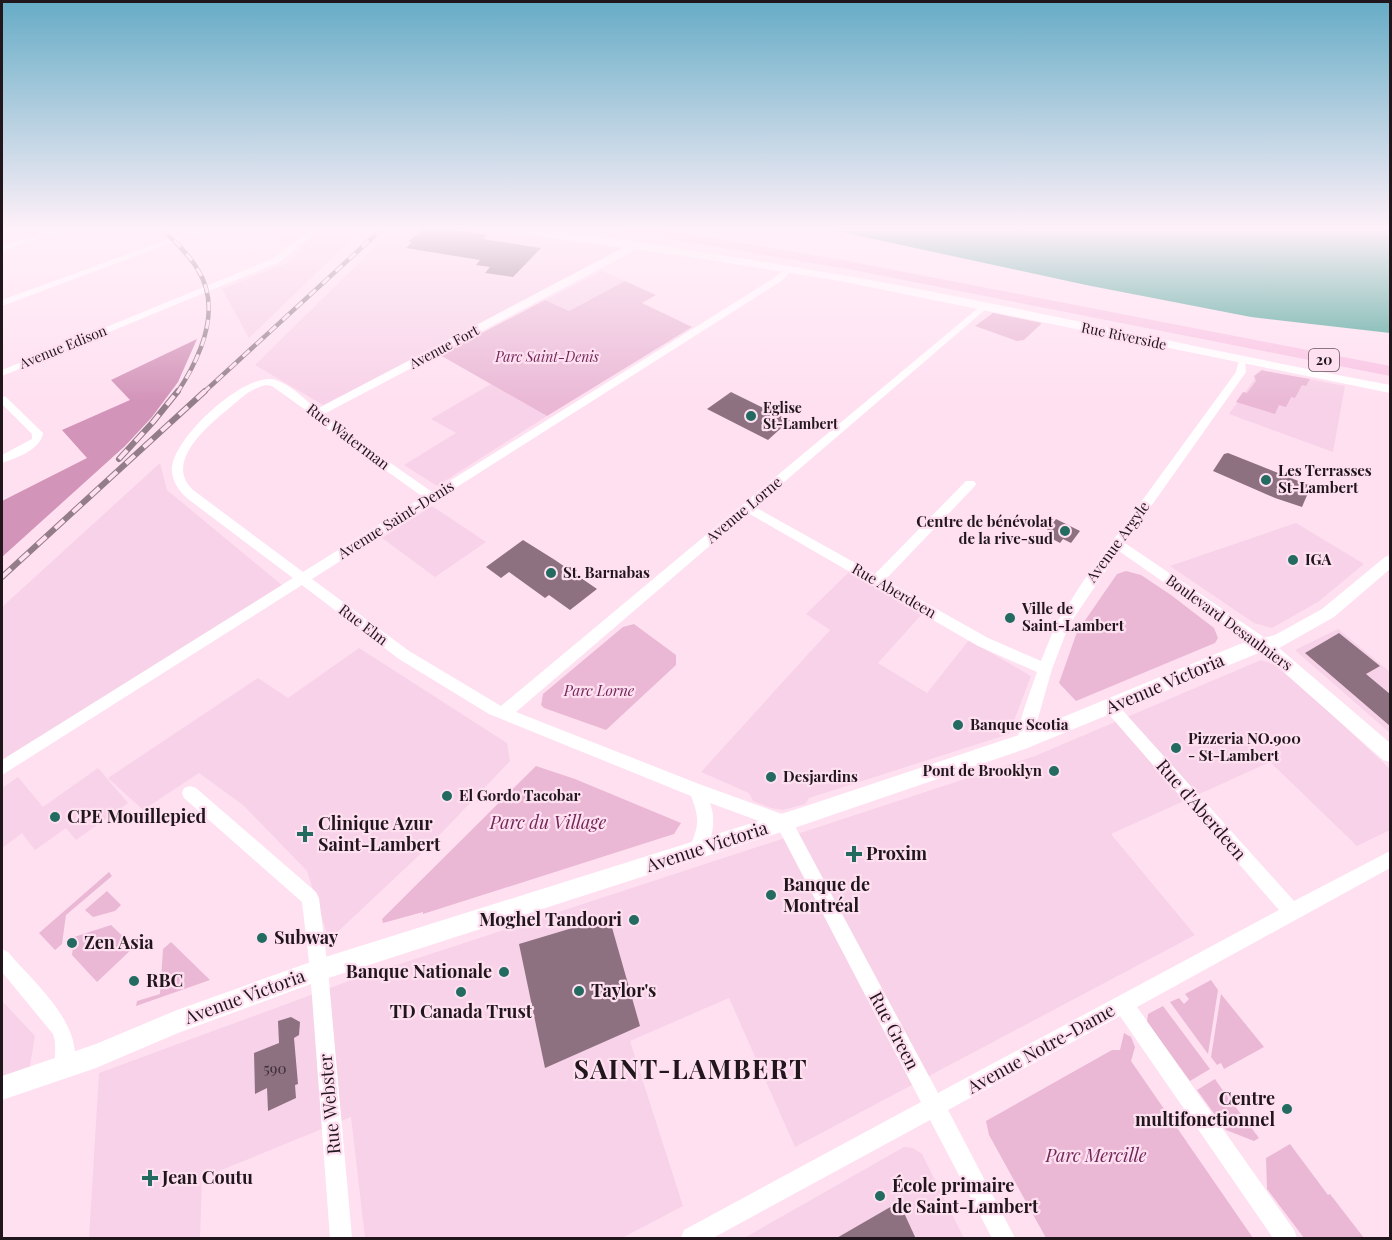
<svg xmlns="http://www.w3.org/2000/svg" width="1392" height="1240" font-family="'Playfair Display',serif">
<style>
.built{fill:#f8d2e8}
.green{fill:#eab8d5}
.forest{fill:#d394b9}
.water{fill:#44a193}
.building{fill:#8d7181}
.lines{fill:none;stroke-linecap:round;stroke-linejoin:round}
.minor{fill:#fff;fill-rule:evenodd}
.tertiary{fill:#fff;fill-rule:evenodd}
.motorway{fill:#f9c3e3;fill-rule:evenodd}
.rail-far1-casing{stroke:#927d88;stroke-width:4.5}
.rail-casing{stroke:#927d88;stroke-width:6}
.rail-far1{stroke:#ffe0f1;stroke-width:3;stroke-dasharray:9;stroke-linecap:butt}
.rail{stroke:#ffe0f1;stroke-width:4;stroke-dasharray:12;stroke-linecap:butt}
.poi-dot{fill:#236b61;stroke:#ffe0f1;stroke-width:2}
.labels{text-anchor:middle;stroke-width:4.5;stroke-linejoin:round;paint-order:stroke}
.far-street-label{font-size:14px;fill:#20161c;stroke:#ffe0f1}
.far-park-label{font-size:14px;font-style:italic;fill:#712758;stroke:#ffe0f1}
.shield{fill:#ffe0f1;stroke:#63535c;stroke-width:1.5}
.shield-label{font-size:14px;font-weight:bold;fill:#20161c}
.far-poi-label{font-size:14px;font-weight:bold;fill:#20161c;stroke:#ffe0f1;text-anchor:start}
.street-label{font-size:15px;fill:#20161c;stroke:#ffe0f1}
.poi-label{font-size:15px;font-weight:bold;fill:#20161c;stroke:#ffe0f1;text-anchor:start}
.park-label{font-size:15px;font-style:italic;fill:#712758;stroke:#ffe0f1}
.near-number-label{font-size:15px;fill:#3b2d35}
.near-street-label{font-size:18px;fill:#20161c;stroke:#ffe0f1}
.near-poi-label{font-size:18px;font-weight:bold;fill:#20161c;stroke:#ffe0f1;text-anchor:start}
.near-park-label{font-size:18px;font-style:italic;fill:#712758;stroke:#ffe0f1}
.near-district-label{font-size:26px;font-weight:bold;letter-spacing:1.5px;fill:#20161c;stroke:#ffe0f1}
</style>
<rect width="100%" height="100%" fill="#ffe0f1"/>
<!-- built -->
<g class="built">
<path d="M256,228H363L249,338L222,289L289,262L304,247L286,245Z"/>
<path d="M394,228H464L628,248L323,405L255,365Z"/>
<path d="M602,271L625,281L569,311L545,300Z"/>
<path d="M1261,370L1345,386L1333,452L1229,414Z"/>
<path d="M491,384L547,416L437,486L404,465L456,433L431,419Z"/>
<path d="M160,463L167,490L283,586L2,760V607Z"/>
<path d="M432,506L486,542L435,577L382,538Z"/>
<path d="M1296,523L1364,564L1318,602L1272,628L1254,623L1170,566Z"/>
<path d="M849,572L922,614L878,663L927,693L969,640L1031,676L1009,734L809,798L805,804L783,810L771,808L753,801L749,793L701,772L830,630L806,614Z"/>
<path d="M1338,629L1390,672V733L1295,650Z"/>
<path d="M359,648L507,743L510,761L431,844L329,940L307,871L243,805L199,773L143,810L108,778L258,678L288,698Z"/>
<path d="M1261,660L1281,667L1390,769V830L1357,846L1270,762L1111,834L1195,935L795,1147L729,998L630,1041L683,1206L622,1238H365L351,1117L202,1178L200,1238H89L99,1073L357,978L1035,756Z"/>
<path d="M98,768L128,803L76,840L66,828L35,850L22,833L2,848V788L18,777L43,807Z"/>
<path d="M2,1001L35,1036L29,1072L2,1080Z"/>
<path d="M904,1147L913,1148L922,1154L964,1238H744Z"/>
</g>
<!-- green -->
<g class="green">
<path d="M625,281L656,295L642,303L692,327L547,416L440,355L545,300L569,311Z"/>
<path d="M993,313L1041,323V324L1024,340L1017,341L975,326Z"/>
<path d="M1262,370L1265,371L1310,379L1306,386L1302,385L1295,398L1291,397L1286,407L1279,405L1275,414L1236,402L1243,392L1247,393L1256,381L1254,376Z"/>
<path d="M1126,571L1141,575L1171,595L1214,628L1218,638L1215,643L1076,701L1059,683L1077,632L1117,574Z"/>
<path d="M634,624L676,655V665L606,730L544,708L541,705L543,694L623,627Z"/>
<path d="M536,766L575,779L681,823L674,834L423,914V912L383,923L382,919Z"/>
<path d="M109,872L112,876L66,915L62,944L55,950L39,933Z"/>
<path d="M107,891L121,905L115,911L93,917L85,910Z"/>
<path d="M111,925L134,947L97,982L72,955L74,937Z"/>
<path d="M171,942L210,980L136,1006L137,1001L160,994L163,949Z"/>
<path d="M1211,980L1218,990L1208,1054L1170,1002L1179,998L1184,1004L1189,999L1185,994Z"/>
<path d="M1221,994L1264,1047L1224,1069L1221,1063L1217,1065L1211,1057Z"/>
<path d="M1163,1006L1210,1069L1190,1081L1147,1022L1148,1014Z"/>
<path d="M1124,1033L1131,1037L1135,1047L1131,1061L1253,1238H1046L989,1135L986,1121L1112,1050H1120Z"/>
<path d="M1215,1079L1219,1085L1259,1138L1254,1141L1226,1130L1197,1090Z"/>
<path d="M1290,1144L1328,1195L1330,1194L1364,1238H1304L1267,1189L1266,1158Z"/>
</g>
<!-- forest -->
<path class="forest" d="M197,339L178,382L152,417L125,446L2,557V501L87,458L62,430L130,400L111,380Z"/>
<!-- water -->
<path class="water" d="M823,228H1390V333L1251,317L1086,285Z"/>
<!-- building -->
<g class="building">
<path d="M424,228H442L487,235L483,239L541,248L513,277L485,273L490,267L476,265L480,260L406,248L412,242H408Z"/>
<path d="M731,392L776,414L790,420L768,440L707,409Z"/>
<path d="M1228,453L1311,486L1302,507L1275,498L1213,471L1224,454Z"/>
<path d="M1056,519L1080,531L1071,543L1063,539L1060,543L1047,536L1051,532L1047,530Z"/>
<path d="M523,540L555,560L597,589L570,610L549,595L545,598L509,572L501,578L486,567Z"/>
<path d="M1339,633L1380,666L1366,674L1390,694V726L1305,653Z"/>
<path d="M609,917L640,1026L545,1068L519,944Z"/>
<path d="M291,1017L300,1022L299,1035L294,1038L298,1084L295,1085L296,1098L268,1111L267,1088L255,1094L254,1053L279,1043L278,1021Z"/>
<path d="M899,1202L916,1239H835Z"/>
</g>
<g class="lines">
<!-- minor -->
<g class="minor">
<path d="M57,228H69L2,251V246Z"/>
<path d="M199,228H211L2,306V300Z"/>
<path d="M313,228H322L280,262L2,376V370L274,258Z"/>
<path d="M630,244L637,246L630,253L324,414L329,420L432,492L777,276L785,268L792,270L783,280L312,579L409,651L501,706L984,303L988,306L987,308L755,507L875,574L966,481H974L976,484L974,487L885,580L988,638L1041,661L1056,624L1082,583L1236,372L1239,359H1245L1246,372L1125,543L1268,640L1270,644L1268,648H1258L1119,551L1069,625L1052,669L1030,746L1025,748L1020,746C1013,732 1032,688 1037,672L978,646L748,513L516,712L699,784L790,817L938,1093L1279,910L1106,711L1104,707L1106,703L1111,701L1116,703L1294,901L1390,851V868L1137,1007L1294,1230L1297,1238H1273L1120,1016L948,1110L1015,1238H992L930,1120L713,1238H681L684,1230L921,1102L778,828L710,803C717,823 712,839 702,857L696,859L690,857L688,851C698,828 701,821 691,796L489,714L399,659L302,585L2,775V760L293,578L188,499C180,492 173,483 172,472C169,441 241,376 271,379C287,381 304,399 317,409ZM266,385L272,386L318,419L321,424L423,497L303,572L193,490C164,463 206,427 227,410C238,401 250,388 266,385Z"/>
<path d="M2,396L6,397L43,433C41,449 17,458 2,463V455L32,439V434L2,404Z"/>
<path d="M190,786L196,788L316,892L319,898L328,970L352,1238H330L310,970L302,902L184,798L182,793L184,788Z"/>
<path d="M2,949L8,952C35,984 90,1029 71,1074L64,1077L57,1074C52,1061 58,1048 53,1034L2,972Z"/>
</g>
<!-- tertiary -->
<g class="tertiary">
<path d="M498,228C573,228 659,246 733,257C954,290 1171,344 1390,385V393L840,281L696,258L503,231Z"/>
<path d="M1390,555V569L1334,617L1279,648L1390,743V762L1383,760L1261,652L1025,749L800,826L319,981L178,1033L96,1068L2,1100V1076L96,1044L177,1010L319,959L800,808L1022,734L1240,644L1275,635L1322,609L1385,557Z"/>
</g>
<!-- motorway -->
<path class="motorway" d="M619,228H652L848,261L1390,366V376L848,269L626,232Z"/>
<defs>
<g id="rail-far1">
<path d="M161,228C174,241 189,254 198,270C223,310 200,358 177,393"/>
<path d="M203,393L383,228"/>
</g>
<g id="rail">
<path d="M119,459L153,422L178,391"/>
<path d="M2,577L205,391"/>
</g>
</defs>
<!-- rail-far1 casing -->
<use href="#rail-far1" class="rail-far1-casing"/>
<!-- rail casing -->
<use href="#rail" class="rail-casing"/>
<!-- rail-far1 -->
<use href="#rail-far1" class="rail-far1"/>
<!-- rail -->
<use href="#rail" class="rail"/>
</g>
<!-- sky -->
<linearGradient id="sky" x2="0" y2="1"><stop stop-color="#66acc6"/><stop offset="0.57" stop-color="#fff1f9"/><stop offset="1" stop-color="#fff1f9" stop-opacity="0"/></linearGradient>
<rect width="1392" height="402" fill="url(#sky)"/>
<!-- markers -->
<g class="poi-dot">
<circle cx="751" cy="416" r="6"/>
<circle cx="1266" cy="480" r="6"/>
<circle cx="1065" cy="531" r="6"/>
<circle cx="1293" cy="560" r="6"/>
<circle cx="551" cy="573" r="6"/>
<circle cx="1010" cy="618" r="6"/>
<circle cx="958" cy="725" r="6"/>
<circle cx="1176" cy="748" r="6"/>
<circle cx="1054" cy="771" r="6"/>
<circle cx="771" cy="777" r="6"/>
<circle cx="447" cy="796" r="6"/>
<circle cx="55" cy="817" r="6"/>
<path d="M302 825h6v6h6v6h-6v6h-6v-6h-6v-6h6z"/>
<path d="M851 845h6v6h6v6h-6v6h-6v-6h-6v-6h6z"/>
<circle cx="771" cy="895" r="6"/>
<circle cx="634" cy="920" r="6"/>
<circle cx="262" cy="938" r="6"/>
<circle cx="72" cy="943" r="6"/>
<circle cx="504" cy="972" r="6"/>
<circle cx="134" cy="981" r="6"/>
<circle cx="579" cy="991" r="6"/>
<circle cx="461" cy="992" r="6"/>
<circle cx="1287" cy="1109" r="6"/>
<path d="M147 1169h6v6h6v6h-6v6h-6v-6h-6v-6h6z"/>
<circle cx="880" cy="1196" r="6"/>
</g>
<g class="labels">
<!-- far-street labels -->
<g class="far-street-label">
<text transform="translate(1124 336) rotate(12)" y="5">Rue Riverside</text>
<text transform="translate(63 347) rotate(-22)" y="5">Avenue Edison</text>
<text transform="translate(444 347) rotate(-28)" y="5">Avenue Fort</text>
</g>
<!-- far-park labels -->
<g class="far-park-label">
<text x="547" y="362">Parc Saint-Denis</text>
</g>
<!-- shield labels -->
<rect class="shield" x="1309" y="349" width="30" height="22" rx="4.5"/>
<g class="shield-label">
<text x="1324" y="365">20</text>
</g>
<!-- far-poi labels -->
<g class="far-poi-label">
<text x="763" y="413">Eglise<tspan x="763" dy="16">St-Lambert</tspan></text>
</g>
<!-- street labels -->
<g class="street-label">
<text transform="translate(348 437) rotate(37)" y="5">Rue Waterman</text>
<text transform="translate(744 510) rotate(-40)" y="5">Avenue Lorne</text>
<text transform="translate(396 520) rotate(-32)" y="5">Avenue Saint-Denis</text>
<text transform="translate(1118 542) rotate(-54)" y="5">Avenue Argyle</text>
<text transform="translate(894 591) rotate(30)" y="5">Rue Aberdeen</text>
<text transform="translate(1229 623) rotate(36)" y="5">Boulevard Desaulniers</text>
<text transform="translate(363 625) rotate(37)" y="5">Rue Elm</text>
</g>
<!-- poi labels -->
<g class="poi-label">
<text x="1278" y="476">Les Terrasses<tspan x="1278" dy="17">St-Lambert</tspan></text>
<text x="1053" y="527" text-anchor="end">Centre de bénévolat<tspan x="1053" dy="17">de la rive-sud</tspan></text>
<text x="1305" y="565">IGA</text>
<text x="563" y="578">St. Barnabas</text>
<text x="1022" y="614">Ville de<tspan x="1022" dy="17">Saint-Lambert</tspan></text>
<text x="970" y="730">Banque Scotia</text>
<text x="1188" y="744">Pizzeria NO.900<tspan x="1188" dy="17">- St-Lambert</tspan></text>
<text x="1042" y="776" text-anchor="end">Pont de Brooklyn</text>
<text x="783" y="782">Desjardins</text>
<text x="459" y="801">El Gordo Tacobar</text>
</g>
<!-- park labels -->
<g class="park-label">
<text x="599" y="696">Parc Lorne</text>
</g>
<!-- near-number labels -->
<g class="near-number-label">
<text x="275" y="1074">590</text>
</g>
<!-- near-street labels -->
<g class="near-street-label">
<text transform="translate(1165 684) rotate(-23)" y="6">Avenue Victoria</text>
<text transform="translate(1201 810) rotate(49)" y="6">Rue d'Aberdeen</text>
<text transform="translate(707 847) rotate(-18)" y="6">Avenue Victoria</text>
<text transform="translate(245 997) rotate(-20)" y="6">Avenue Victoria</text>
<text transform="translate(894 1031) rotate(62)" y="6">Rue Green</text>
<text transform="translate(1041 1049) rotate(-29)" y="6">Avenue Notre-Dame</text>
<text transform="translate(330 1104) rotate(-95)" y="6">Rue Webster</text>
</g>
<!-- near-poi labels -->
<g class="near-poi-label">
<text x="67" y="823">CPE Mouillepied</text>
<text x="318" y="830">Clinique Azur<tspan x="318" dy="21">Saint-Lambert</tspan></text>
<text x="866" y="860">Proxim</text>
<text x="783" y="891">Banque de<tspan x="783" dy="21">Montréal</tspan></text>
<text x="622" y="926" text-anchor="end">Moghel Tandoori</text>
<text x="274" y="944">Subway</text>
<text x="84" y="949">Zen Asia</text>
<text x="492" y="978" text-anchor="end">Banque Nationale</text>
<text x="146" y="987">RBC</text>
<text x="591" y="997">Taylor's</text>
<text x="461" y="1018" text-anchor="middle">TD Canada Trust</text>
<text x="1275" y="1105" text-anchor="end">Centre<tspan x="1275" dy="21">multifonctionnel</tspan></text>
<text x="162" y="1184">Jean Coutu</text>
<text x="892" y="1192">École primaire<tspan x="892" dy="21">de Saint-Lambert</tspan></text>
</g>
<!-- near-park labels -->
<g class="near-park-label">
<text x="548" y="829">Parc du Village</text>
<text x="1096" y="1162">Parc Mercille</text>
</g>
<!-- near-district labels -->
<g class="near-district-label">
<text x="691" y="1079">SAINT-LAMBERT</text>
</g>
</g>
<!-- border -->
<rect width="1392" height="1240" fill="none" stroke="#20161c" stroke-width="6"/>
</svg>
